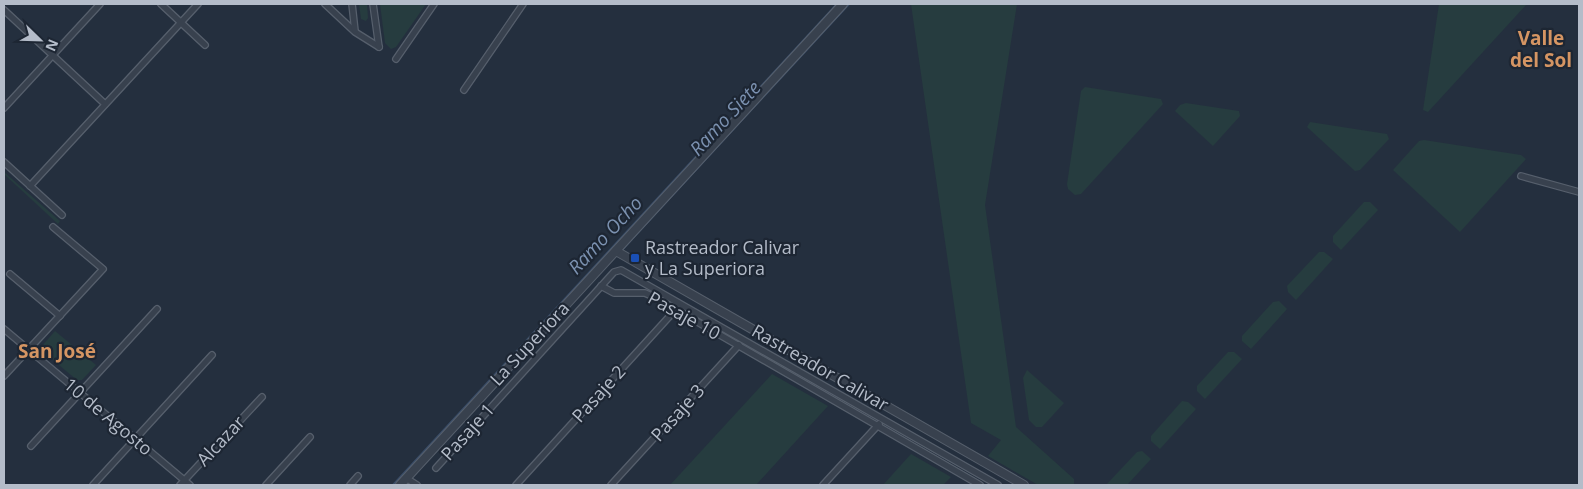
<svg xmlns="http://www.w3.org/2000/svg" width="1583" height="489" font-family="'Open Sans',sans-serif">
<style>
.green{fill:#263c3f}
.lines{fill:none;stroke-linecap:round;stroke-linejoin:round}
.stream{stroke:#394c67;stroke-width:2}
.minor-casing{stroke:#565f6c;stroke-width:8}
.tertiary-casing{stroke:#565f6c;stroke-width:10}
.minor{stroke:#38414e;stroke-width:5.5}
.tertiary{stroke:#38414e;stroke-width:8}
.transit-dot{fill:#1a4fb4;stroke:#1d2633;stroke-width:2}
.labels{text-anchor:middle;stroke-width:4.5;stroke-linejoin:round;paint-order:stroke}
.poi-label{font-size:18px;fill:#b4bcc9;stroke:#1d2633;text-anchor:start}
.street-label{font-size:18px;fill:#b4bcc9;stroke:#1d2633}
.neighbourhood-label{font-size:19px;font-weight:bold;fill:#d59563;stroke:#1d2633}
.water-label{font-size:19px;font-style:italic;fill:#7c92b1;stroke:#1d2633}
</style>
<rect width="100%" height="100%" fill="#242f3e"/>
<!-- green -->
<g class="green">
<path d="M359,4H367L368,18L366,21L361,19Z"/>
<path d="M380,4H426L396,47L391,49L385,43Z"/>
<path d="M911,4H1017L985,205L1016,427L1074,479V485H1038L988,456L1001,440L971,423Z"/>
<path d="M1439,4H1527L1428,112L1423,110Z"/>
<path d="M1085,87L1161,99L1163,104L1081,194L1075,195L1068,189L1067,184L1081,91Z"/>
<path d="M1186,103L1239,111L1240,116L1213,146L1175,111L1180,105Z"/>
<path d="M1310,122L1387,134L1389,139L1360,170L1355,171L1307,127Z"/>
<path d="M1424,140L1521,155L1526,159L1460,232L1393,170L1419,141Z"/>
<path d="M4,172L60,221L58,224L4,174Z"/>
<path d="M1364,202H1370L1378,210L1341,250L1333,242V236Z"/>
<path d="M1319,252H1324L1333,259L1296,300L1288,292L1287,286Z"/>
<path d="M1279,301L1287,309L1251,349L1242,341V336L1273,302Z"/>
<path d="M55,331L96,365L82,380H77L42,351V346Z"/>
<path d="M1228,352H1234L1242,359L1205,399L1197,391V386Z"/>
<path d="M1027,370L1064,403L1042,427H1036L1029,420L1023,378Z"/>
<path d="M772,374L828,406L756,485H670Z"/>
<path d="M1182,401L1188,402L1196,409L1160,449L1151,441V436Z"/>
<path d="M1142,451L1151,459L1127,485H1106L1137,452Z"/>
<path d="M911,454L951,477L943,485H883Z"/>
</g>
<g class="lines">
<!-- stream -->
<g class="stream">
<path d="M621,251L849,4"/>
<path d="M393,485L837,4"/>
</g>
<defs>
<g id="minor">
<path d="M161,4L205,45"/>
<path d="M325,4L355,32L379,47"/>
<path d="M352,4L355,31"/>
<path d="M373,4L379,47"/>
<path d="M4,10L105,104"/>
<path d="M396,59L434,4"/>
<path d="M464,90L523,4"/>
<path d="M4,108L100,4"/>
<path d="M4,162L62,215"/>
<path d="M1521,176L1579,192"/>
<path d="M30,186L198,4"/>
<path d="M10,274L60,316"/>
<path d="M601,286L614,293H645L656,298L980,485"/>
<path d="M4,329L190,485"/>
<path d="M4,376L103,269L53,227"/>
<path d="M31,446L157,309"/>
<path d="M436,468L614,272L621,270L998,485"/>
<path d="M406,478L417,485"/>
<path d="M93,485L212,355"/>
<path d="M180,485L262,397"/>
<path d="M266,485L310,437"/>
<path d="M350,485L358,476"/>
<path d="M516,485L678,307"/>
<path d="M611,485L739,345"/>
<path d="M823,485L879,424"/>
</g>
<g id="tertiary">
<path d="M616,251L1024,485"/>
<path d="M400,485L843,4"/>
</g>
</defs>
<!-- minor casing -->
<use href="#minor" class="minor-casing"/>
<!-- tertiary casing -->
<use href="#tertiary" class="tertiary-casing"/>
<!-- minor -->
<use href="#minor" class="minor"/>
<!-- tertiary -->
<use href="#tertiary" class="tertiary"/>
</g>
<!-- markers -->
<rect class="transit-dot" x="630" y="253" width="10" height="10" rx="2.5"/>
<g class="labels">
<!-- poi labels -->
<g class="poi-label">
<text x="645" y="254">Rastreador Calivar<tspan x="645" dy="21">y La Superiora</tspan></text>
</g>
<!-- street labels -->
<g class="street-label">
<text transform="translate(684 316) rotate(29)" y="6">Pasaje 10</text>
<text transform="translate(530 344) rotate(-47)" y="6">La Superiora</text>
<text transform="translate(820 368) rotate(30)" y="6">Rastreador Calivar</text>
<text transform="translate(599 394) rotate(-48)" y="6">Pasaje 2</text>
<text transform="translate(678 413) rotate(-48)" y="6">Pasaje 3</text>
<text transform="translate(108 417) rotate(40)" y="6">10 de Agosto</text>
<text transform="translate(468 432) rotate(-48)" y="6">Pasaje 1</text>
<text transform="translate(221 441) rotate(-47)" y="6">Alcazar</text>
</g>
<!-- neighbourhood labels -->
<g class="neighbourhood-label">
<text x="1541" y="45">Valle<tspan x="1541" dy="22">del Sol</tspan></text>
<text x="57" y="358">San José</text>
</g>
<!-- water labels -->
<g class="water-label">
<text transform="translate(725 118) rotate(-47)" y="7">Ramo Siete</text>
<text transform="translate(605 235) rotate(-47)" y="7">Ramo Ocho</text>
</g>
</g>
<!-- border -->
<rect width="1583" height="489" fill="none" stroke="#b4bcc9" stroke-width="10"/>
<!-- north arrow -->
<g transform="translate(40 40) rotate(113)" stroke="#1d2633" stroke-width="4" paint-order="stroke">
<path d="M0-4L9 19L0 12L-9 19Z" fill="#b4bcc9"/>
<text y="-8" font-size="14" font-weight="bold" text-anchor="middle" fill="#b4bcc9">N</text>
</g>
</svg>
